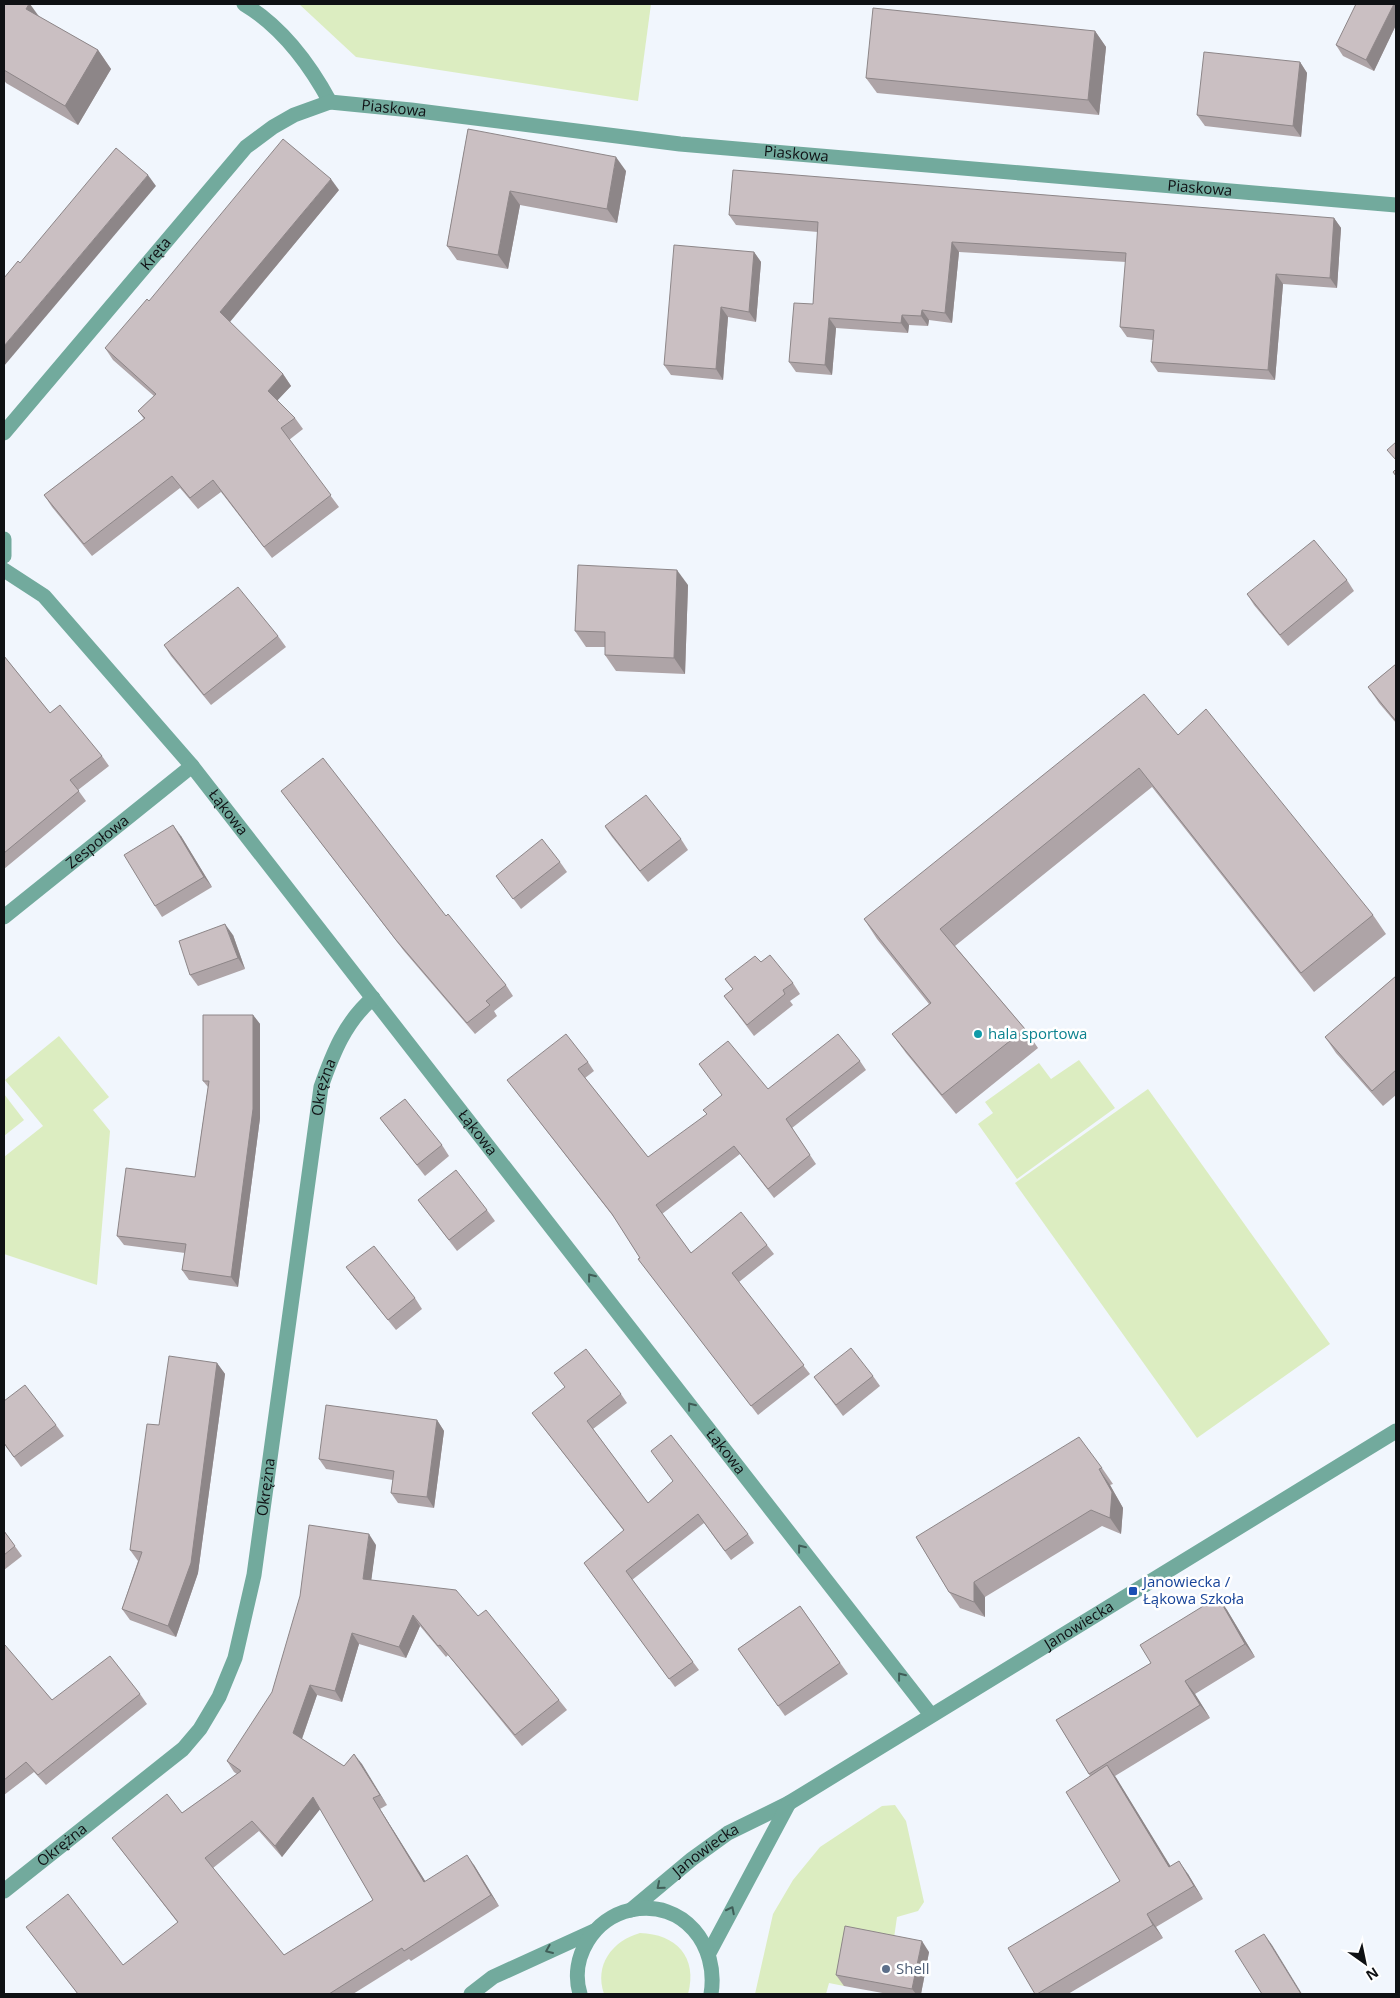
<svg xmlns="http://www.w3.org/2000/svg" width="1400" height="1998" font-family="'Open Sans',sans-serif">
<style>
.green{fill:#dcedc1}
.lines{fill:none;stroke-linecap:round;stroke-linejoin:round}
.minor{stroke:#72aa9d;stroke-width:15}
.wall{fill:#aea4a7;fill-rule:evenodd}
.shaded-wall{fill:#8d8688}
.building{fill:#cabfc2;stroke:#8d8688;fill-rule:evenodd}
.oneway{stroke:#405e58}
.culture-dot{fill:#0f9aa8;stroke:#fff;stroke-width:2}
.transit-dot{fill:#1a4fb4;stroke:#fff;stroke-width:2}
.service-dot{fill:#5c6f8a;stroke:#fff;stroke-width:2}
.labels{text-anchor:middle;stroke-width:5;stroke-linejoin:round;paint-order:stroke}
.street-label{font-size:15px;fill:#0f1114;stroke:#fff}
.culture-label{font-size:15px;fill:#0d838f;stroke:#fff;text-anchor:start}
.transit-label{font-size:15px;fill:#164399;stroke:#fff;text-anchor:start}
.service-label{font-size:15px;fill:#4e5e75;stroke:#fff;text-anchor:start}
</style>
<rect width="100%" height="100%" fill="#f1f6fd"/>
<!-- green -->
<g class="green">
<path d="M299,4H651L638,101L356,57Z"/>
<path d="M59,1036L109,1097L93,1110L110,1131L97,1285L4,1254V1157L43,1126L5,1080Z"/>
<path d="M1079,1060L1115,1108L1017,1179L978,1124L993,1113L985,1102L1039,1063L1051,1079Z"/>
<path d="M1148,1089L1330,1344L1197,1438L1015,1183Z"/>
<path d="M4,1094L24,1120L4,1136Z"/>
<path d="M895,1805L906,1821L924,1902L918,1911L897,1917L893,1945L853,1937L844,1986L829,1983L826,1994H755L773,1914L793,1880L820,1847L882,1806Z"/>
<path d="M640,1933C676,1934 698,1957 688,1994H604C594,1965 612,1941 640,1933Z"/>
</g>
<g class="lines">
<!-- minor -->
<g class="minor">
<path d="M244,4C282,27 309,63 330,102"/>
<path id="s1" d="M4,433L246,147L273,127L294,115L330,102L411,110L680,144L1396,205"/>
<path d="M4,539V556"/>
<path id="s2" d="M4,570L44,596L192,766L931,1715"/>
<path id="s3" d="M4,917L192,766"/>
<path id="s4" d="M4,1891L183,1749L200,1729L219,1697L235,1658L254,1575L321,1087C333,1053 345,1022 373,998"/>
<path id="s5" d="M631,1910L692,1859L728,1833L789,1803L1396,1431"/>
<path d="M709,1953L789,1803"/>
<path d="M471,1994L493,1977L594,1931"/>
<path d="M580,1994C569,1957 594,1918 631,1910C684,1899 719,1946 711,1994"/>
</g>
</g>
<!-- wall -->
<g class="wall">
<path d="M4,4L39,17L98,50L111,69L78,125L6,83L4,80Z"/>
<path d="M1396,4V25L1374,71L1343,56L1336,45Z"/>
<path d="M1095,31L1106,47L1099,115L877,93L866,78Z"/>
<path d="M1300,62L1307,73L1301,137L1205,126L1197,115Z"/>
<path d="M468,129L626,171L617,223L520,205L508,269L457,260L447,246Z"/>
<path d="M339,190L230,322L283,374L291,386L277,400L295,418L303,429L289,440L339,507L272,558L221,492L198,509L180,488L92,556L52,507L44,495L144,419L138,411L154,396L113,360L105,348L149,301Z"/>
<path d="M729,215L1334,218L1341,228L1337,288L1283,284L1275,380L1158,372L1151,362L1153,340L1127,337L1120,327L1126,262L959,252L952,323L929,320L928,326L909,325L908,333L836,328L832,375L796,372L789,362L813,304L818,232L736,225Z"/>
<path d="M754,252L761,262L756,322L728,317L723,380L671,375L664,365Z"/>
<path d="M1347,580L1354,591L1288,646L1254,605L1247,594Z"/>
<path d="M688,585L685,674L616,671L605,655V647H586L575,631Z"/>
<path d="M278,636L286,647L211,705L171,656L164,645Z"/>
<path d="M4,656L50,713L102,756L109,766L78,790L86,801L4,869Z"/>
<path d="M1396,664V723L1379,703L1368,687Z"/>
<path d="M1178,735L1373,915L1386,934L1314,992L1152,787L955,946L1025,1029L1038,1048L956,1114L906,1053L892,1034L929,1004L877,939L864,919Z"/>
<path d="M281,791L446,916L506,985L513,996L494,1011L497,1016L475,1034L404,951Z"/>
<path d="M605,827L681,839L688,850L648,882L612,837Z"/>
<path d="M181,836L212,887L162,917L155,906Z"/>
<path d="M560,862L567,872L521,909L496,876Z"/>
<path d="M233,935L245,969L198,986L190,975Z"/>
<path d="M761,962L793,983L800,994L790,1001L793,1005L754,1036L724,996L733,989L725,979Z"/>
<path d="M1396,976V1095L1383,1106L1336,1053L1325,1037Z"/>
<path d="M253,1015L260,1024V1118L238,1287L189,1280L182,1270L185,1253L124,1245L117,1236L195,1177L208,1087L203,1081Z"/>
<path d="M860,1061L866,1070L792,1128L816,1164L774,1198L740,1154L662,1214L691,1253L767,1245L774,1254L739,1282L810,1374L758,1415L645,1268L638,1259L640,1258L616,1220L507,1080L588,1062L594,1071L585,1078L648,1157L768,1089Z"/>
<path d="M380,1118L442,1145L449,1156L425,1176Z"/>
<path d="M418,1200L487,1210L495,1221L457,1251Z"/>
<path d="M346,1267L415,1298L422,1309L396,1330L354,1278Z"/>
<path d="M217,1363L225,1374L198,1573L176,1637L130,1620L122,1609L138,1561L130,1550L159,1425Z"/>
<path d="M873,1376L880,1386L843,1416L814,1377Z"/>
<path d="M621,1394L627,1403L593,1429L648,1503L673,1481L748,1534L754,1543L731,1560L704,1523L632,1580L699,1670L675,1687L584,1563L624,1531L532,1413Z"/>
<path d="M437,1420L444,1431L434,1508L398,1503L391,1493L393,1480L326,1469L319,1459Z"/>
<path d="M56,1425L64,1436L21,1467L4,1444Z"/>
<path d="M1102,1468L1113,1484L1110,1485L1123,1508L1121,1534L1102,1526L985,1597V1617L960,1608L949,1592L916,1537Z"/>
<path d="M4,1531L22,1556L4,1570Z"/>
<path d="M376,1545L371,1580L478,1616L559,1700L567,1710L522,1746L448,1655L446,1657L420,1626L406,1658L359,1644L342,1702L317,1695L302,1739L344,1766L354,1754L387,1805L380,1809L425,1881L474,1865L499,1906L411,1961L409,1959L353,1994H78L26,1927L123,1965L178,1923L112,1838L182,1813L237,1774L234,1772L227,1761ZM320,1809L373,1900L284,1955L213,1868L259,1831L282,1857Z"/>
<path d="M1218,1597L1227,1610L1255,1657L1195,1694L1210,1718L1115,1776L1170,1866L1188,1874L1203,1899L1156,1927L1163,1938L1068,1994H1035L1120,1881L1090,1776L1056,1720L1151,1663Z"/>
<path d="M800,1606L848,1674L785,1716L738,1649Z"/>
<path d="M4,1647L52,1700L140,1694L147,1704L46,1785L34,1772L4,1795Z"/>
<path d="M929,1952L921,1994H888L844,1986L836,1975Z"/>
</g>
<!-- shaded-wall -->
<g class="shaded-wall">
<path d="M29,4H30L43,22L26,9Z"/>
<path d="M1394,4H1396V25L1374,71L1366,60Z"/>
<path d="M1095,31L1106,47L1099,115L1088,100Z"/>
<path d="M98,50L111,69L78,125L65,106Z"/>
<path d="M1300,62L1307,73L1301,137L1293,126Z"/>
<path d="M616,157L626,171L617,223L607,209Z"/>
<path d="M148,175L156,186L4,366V346Z"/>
<path d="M331,179L339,190L228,324L220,312Z"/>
<path d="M510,191L520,205L508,269L498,255Z"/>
<path d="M1334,218L1341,228L1337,288L1330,278Z"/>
<path d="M952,242L959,252L952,323L945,313Z"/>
<path d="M754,252L761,262L756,322L749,312Z"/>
<path d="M1276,274L1283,284L1275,380L1268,370Z"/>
<path d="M721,307L728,317L723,380L716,369Z"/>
<path d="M922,310L929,320L928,326L921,316Z"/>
<path d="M902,315L909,325L908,333L901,323Z"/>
<path d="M829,318L836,328L832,375L825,365Z"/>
<path d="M283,374L291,386L276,402L268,391Z"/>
<path d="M677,570L688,585L685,674L674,658Z"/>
<path d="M173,825L181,836L212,887L204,877Z"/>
<path d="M225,924L233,935L245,969L238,958Z"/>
<path d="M253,1015L260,1024V1118L238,1287L231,1277Z"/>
<path d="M217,1363L225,1374L198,1573L176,1637L168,1626Z"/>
<path d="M437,1420L444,1431L434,1508L427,1497Z"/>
<path d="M1099,1469L1110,1485L1123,1508L1121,1534L1110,1518Z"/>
<path d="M369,1534L376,1545L370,1590L363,1579Z"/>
<path d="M974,1582L985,1597V1617L974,1602Z"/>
<path d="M1218,1597L1227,1610L1255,1657L1245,1644Z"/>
<path d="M413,1615L420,1626L406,1658L399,1647Z"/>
<path d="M352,1633L359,1644L342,1702L335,1691Z"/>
<path d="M1185,1681L1195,1694L1210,1718L1200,1705Z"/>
<path d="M310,1685L317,1695L300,1744L293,1733Z"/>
<path d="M354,1754L362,1764L387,1805L380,1795Z"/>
<path d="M1107,1765L1117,1779L1179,1880L1169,1867Z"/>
<path d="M313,1797L321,1808L282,1857L275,1846Z"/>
<path d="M373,1798L380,1809L432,1892L424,1882Z"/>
<path d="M467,1855L474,1865L499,1906L491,1895Z"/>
<path d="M1179,1861L1188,1874L1203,1899L1194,1886Z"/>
<path d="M1147,1914L1156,1927L1163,1938L1153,1925Z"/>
<path d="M1264,1934L1272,1945L1302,1994H1301Z"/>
<path d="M922,1941L929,1952L921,1994H916L912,1989Z"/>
</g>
<!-- building -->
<g class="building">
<path d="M4,4H29L26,9L98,50L65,106L4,70Z"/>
<path d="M1356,4H1394L1366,60L1336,45Z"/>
<path d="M873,8L1095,31L1088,100L866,78Z"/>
<path d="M1204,52L1300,62L1293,126L1197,115Z"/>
<path d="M468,129L616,157L607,209L510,191L498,255L447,246Z"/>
<path d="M283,139L331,179L220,312L283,374L268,391L295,418L281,428L331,495L264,547L213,480L190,498L172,476L84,544L44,495L145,418L138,411L156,394L105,348L147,299L149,301Z"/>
<path d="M116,148L148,175L4,346V278L18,261L20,263Z"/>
<path d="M733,170L1334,218L1330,278L1276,274L1268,370L1151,362L1154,330L1120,327L1126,253L952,242L945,313L922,310L921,316L902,315L901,323L829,318L825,365L789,362L794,303L813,304L818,222L729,215Z"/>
<path d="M674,245L754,252L749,312L721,307L716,369L664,365Z"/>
<path d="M1396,442V460L1387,450Z"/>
<path d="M1396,469V476L1393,472Z"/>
<path d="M1314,540L1347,580L1280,635L1247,594Z"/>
<path d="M578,565L677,570L674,658L605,655V632L575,631Z"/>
<path d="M238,587L278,636L204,695L164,645Z"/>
<path d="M4,656L50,713L60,705L102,756L70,780L79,791L4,853Z"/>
<path d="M1396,664V721L1368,687Z"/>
<path d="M1144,694L1178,735L1206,709L1373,915L1301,973L1139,768L940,929L1025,1029L942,1095L892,1034L931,1003L864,919Z"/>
<path d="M323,758L446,916L448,914L506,985L486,1001L490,1005L467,1023L396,940L281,791Z"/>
<path d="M646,795L681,839L640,871L605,826Z"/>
<path d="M173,825L204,877L155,906L124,855Z"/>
<path d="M542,839L560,862L513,899L496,876Z"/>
<path d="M225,924L238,958L190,975L179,941Z"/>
<path d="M770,955L793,983L783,990L785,994L747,1025L724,996L733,989L725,979L755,956L761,962Z"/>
<path d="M1396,976V1070L1372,1091L1325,1037Z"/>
<path d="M203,1015H253V1109L231,1277L182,1270L186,1244L117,1236L126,1168L195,1177L209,1081H203Z"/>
<path d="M566,1034L588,1062L578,1069L648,1157L707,1114L703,1110L722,1095L699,1064L728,1041L768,1089L838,1034L860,1061L786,1119L810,1155L768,1189L734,1146L656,1205L691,1253L741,1212L767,1245L732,1273L804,1365L751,1406L638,1259L640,1258L612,1214L507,1080Z"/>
<path d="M405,1099L442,1145L417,1165L380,1118Z"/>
<path d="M456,1170L487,1210L449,1240L418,1200Z"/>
<path d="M374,1246L415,1298L388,1320L346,1267Z"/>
<path d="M851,1348L873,1376L836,1405L814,1377Z"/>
<path d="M586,1349L621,1394L587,1421L648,1503L673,1481L651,1451L671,1435L748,1534L725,1551L698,1514L626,1571L693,1662L669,1679L584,1563L624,1530L532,1413L565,1387L554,1373Z"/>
<path d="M169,1356L217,1363L191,1563L168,1626L122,1609L142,1552L130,1550L147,1424L159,1425Z"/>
<path d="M25,1385L56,1425L14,1457L4,1443V1401Z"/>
<path d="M326,1405L437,1420L427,1497L391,1493L394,1471L319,1459Z"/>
<path d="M1079,1437L1102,1468L1099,1469L1112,1492L1110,1518L1091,1510L974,1582V1602L949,1592L916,1537Z"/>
<path d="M309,1525L369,1534L363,1579L456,1590L478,1616L486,1610L559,1700L515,1735L440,1645L438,1646L413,1615L399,1647L352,1633L335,1691L310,1685L293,1733L344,1766L354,1754L380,1795L373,1798L424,1882L467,1855L491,1895L404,1951L402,1948L329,1994H78L26,1927L68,1894L123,1965L178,1922L112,1838L167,1794L182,1813L241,1771L227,1761L272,1692L300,1596ZM313,1797L373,1900L284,1955L205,1858L252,1821L275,1846Z"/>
<path d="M4,1531L15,1546L4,1555Z"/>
<path d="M1218,1597L1245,1644L1185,1681L1200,1705L1089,1774L1056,1720L1151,1663L1140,1645Z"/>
<path d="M800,1606L840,1663L778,1706L738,1649Z"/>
<path d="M5,1645L52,1700L110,1656L140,1694L38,1775L26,1762L4,1780V1647Z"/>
<path d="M1107,1765L1169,1867L1179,1861L1194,1886L1147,1914L1153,1925L1037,1994H1035L1008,1948L1120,1881L1066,1792Z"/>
<path d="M845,1926L922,1941L912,1989L836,1975Z"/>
<path d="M1264,1934L1301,1994H1262L1235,1951Z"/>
</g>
<!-- one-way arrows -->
<defs><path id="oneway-chevron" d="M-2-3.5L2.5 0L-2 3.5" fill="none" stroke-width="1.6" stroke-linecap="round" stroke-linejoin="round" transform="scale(1.25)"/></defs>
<g class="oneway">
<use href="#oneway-chevron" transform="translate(591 1277) rotate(-128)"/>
<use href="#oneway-chevron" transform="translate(691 1406) rotate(-128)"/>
<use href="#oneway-chevron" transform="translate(801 1548) rotate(-128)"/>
<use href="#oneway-chevron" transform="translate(901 1676) rotate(-128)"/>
<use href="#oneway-chevron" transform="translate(660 1886) rotate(140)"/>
<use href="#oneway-chevron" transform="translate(731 1910) rotate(-63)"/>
<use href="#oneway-chevron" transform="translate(549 1950) rotate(157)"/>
</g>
<!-- markers -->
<circle class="culture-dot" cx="978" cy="1034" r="5"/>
<rect class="transit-dot" x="1128" y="1586" width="10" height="10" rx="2.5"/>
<circle class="service-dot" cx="886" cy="1969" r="5"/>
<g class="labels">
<!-- street labels -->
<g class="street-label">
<text dy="5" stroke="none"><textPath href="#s1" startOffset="535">Piaskowa</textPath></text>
<text dy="5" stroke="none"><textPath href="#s1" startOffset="940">Piaskowa</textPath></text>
<text dy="5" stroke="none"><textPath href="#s1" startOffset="1345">Piaskowa</textPath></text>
<text dy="5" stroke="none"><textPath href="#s1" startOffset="235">Kręta</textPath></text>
<text dy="5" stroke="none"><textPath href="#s2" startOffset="332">Łąkowa</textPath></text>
<text dy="5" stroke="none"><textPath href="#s3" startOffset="120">Zespołowa</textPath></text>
<text dy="5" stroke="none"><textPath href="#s4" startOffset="912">Okrężna</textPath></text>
<text dy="5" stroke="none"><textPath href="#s2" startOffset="738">Łąkowa</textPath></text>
<text dy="5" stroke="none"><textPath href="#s2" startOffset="1142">Łąkowa</textPath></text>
<text dy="5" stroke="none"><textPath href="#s4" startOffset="508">Okrężna</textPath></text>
<text dy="5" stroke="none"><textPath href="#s5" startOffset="532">Janowiecka</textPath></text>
<text dy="5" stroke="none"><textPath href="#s4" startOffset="74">Okrężna</textPath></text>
<text dy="5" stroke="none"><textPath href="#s5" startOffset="96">Janowiecka</textPath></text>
</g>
<!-- culture labels -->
<g class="culture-label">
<text x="988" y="1039">hala sportowa</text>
</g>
<!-- transit labels -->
<g class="transit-label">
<text x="1143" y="1587">Janowiecka /<tspan x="1143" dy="17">Łąkowa Szkoła</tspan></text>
</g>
<!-- service labels -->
<g class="service-label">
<text x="896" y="1974">Shell</text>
</g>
</g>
<!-- border -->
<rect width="1400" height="1998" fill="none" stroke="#0f1114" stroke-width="10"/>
<!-- north arrow -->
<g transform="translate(1365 1963) rotate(147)" stroke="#ffffff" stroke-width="4" paint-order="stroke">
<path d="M0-4L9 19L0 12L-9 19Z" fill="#0f1114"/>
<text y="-8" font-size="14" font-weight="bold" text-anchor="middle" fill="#0f1114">N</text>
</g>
</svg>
